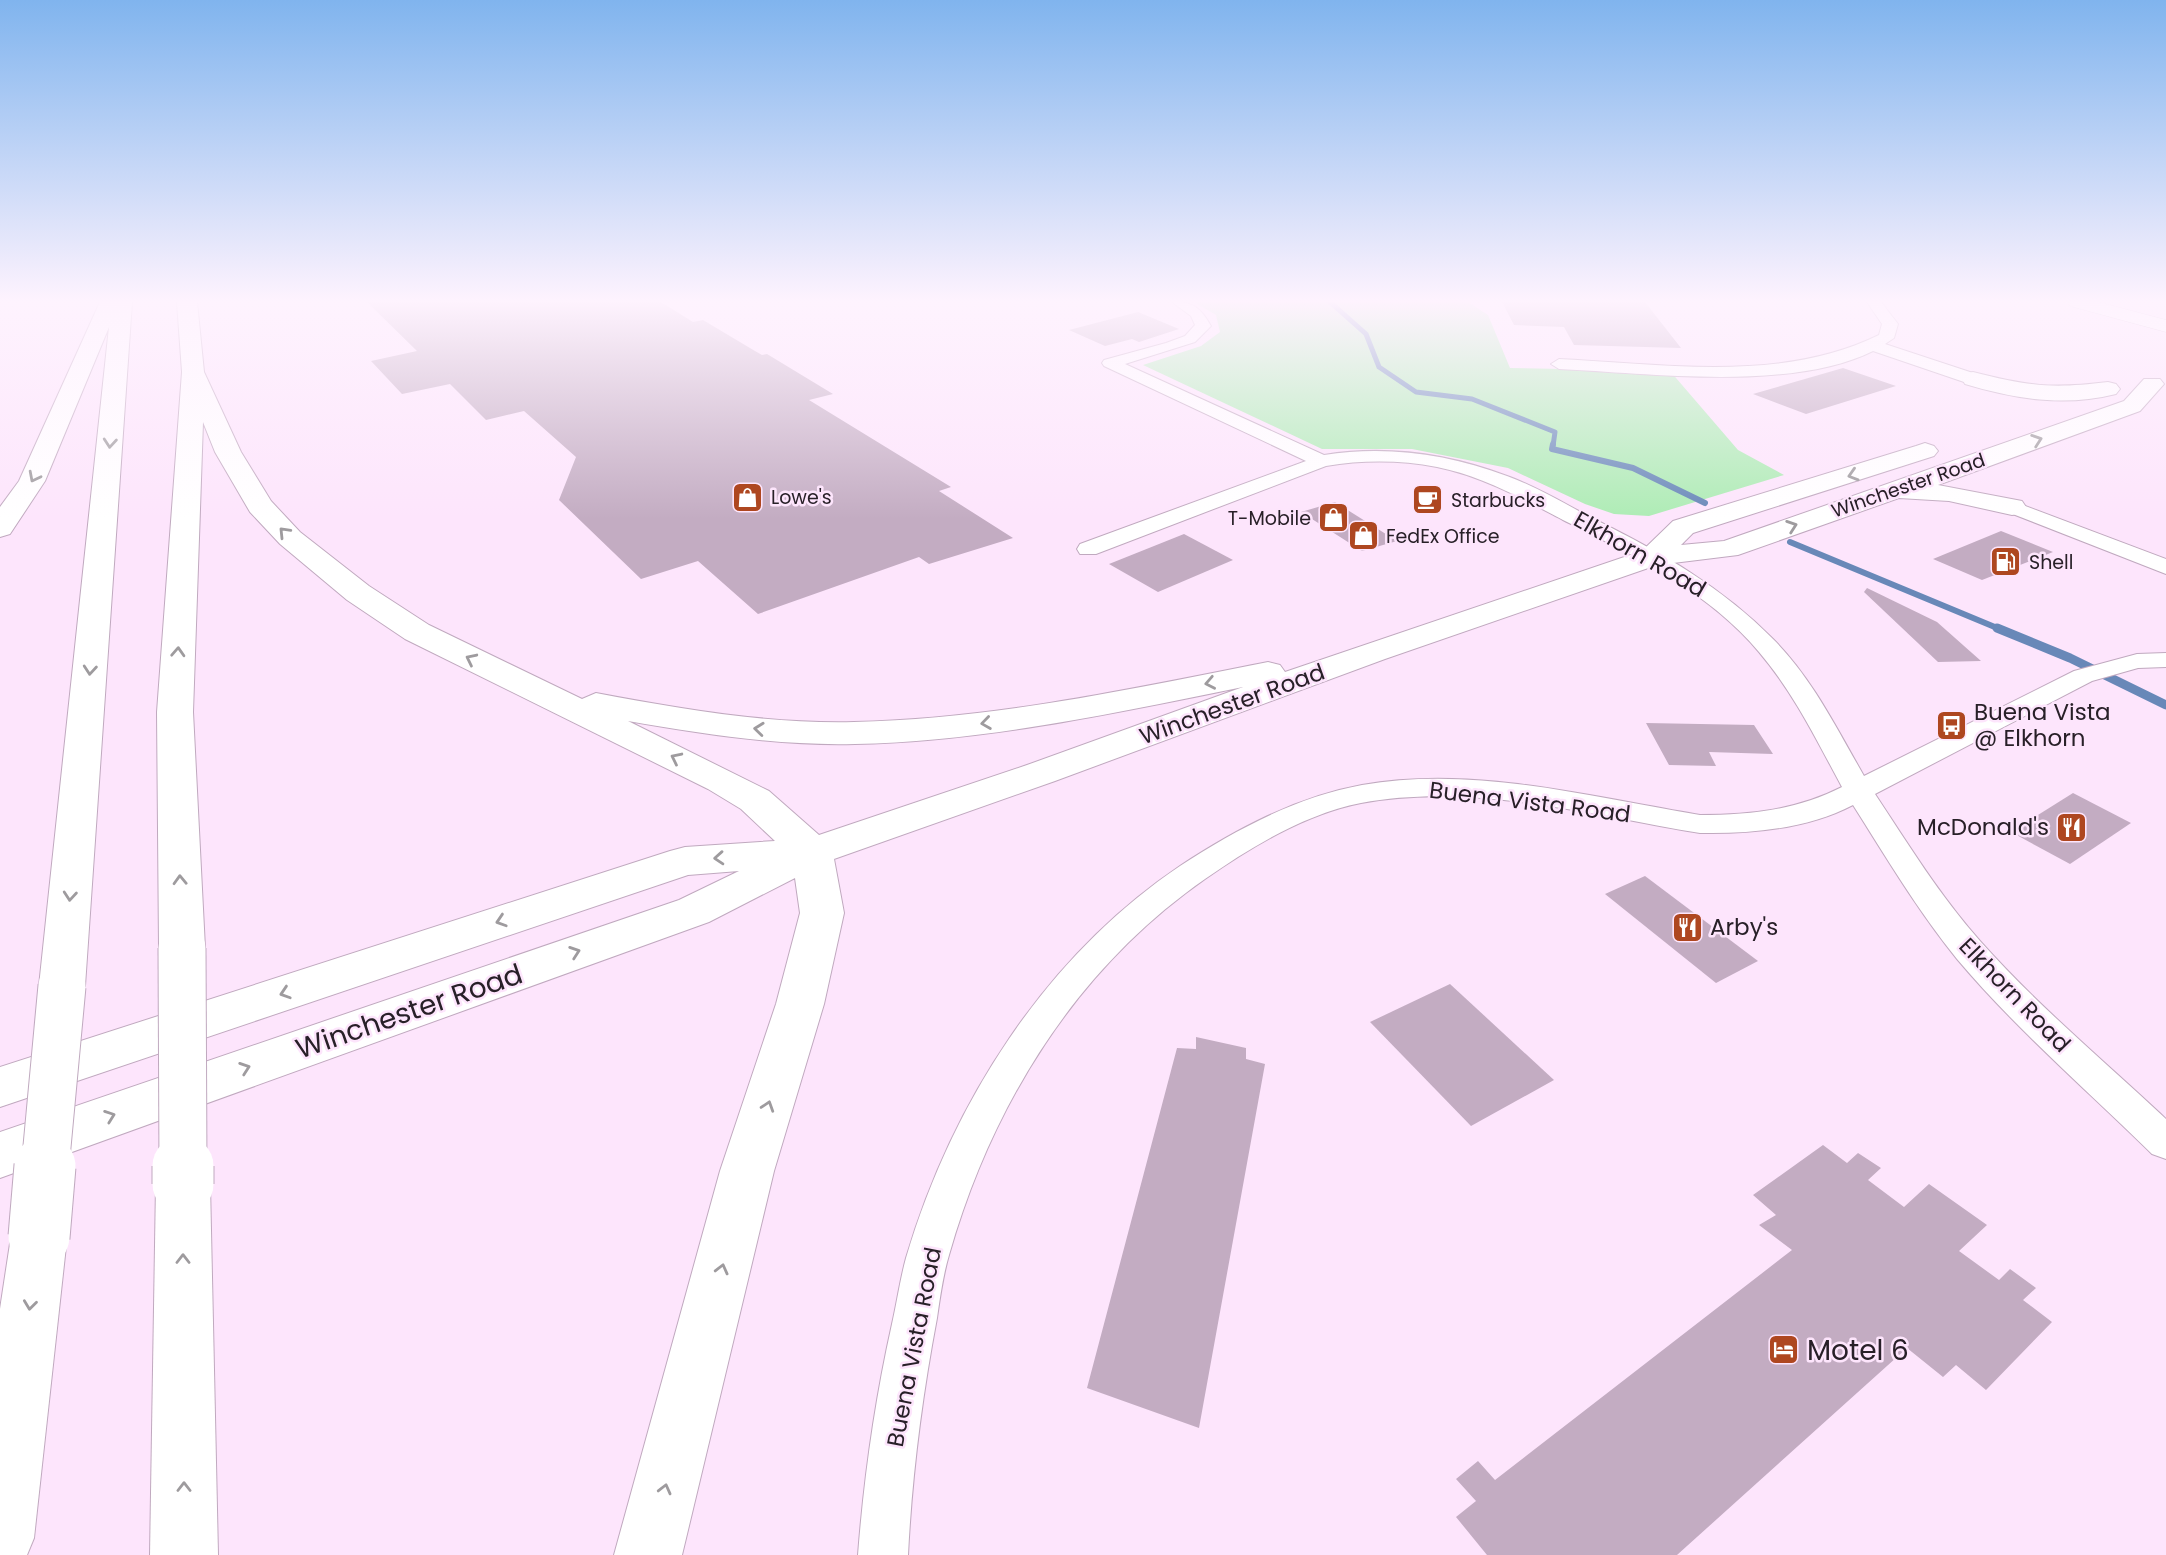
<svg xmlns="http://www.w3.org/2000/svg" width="2166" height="1555" font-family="Poppins,sans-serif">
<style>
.green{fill:#aeecb5}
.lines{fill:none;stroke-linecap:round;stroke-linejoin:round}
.stream-far2{stroke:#6888b8;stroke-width:5}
.stream-far1{stroke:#6888b8;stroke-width:6}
.stream{stroke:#6888b8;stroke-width:9}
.building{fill:#c3acc2}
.minor-casing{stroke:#c0a9bf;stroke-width:2}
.major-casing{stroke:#c0a9bf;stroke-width:1}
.highway-casing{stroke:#c0a9bf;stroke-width:2}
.minor{fill:#fff;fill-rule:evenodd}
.major{fill:#fff;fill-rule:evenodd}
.highway{fill:#fff;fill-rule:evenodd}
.highway-bridge-far1-casing{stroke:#c0a9bf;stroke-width:49;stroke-linecap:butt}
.highway-bridge-casing{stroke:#c0a9bf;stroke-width:63;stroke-linecap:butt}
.highway-bridge-far1{stroke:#fff;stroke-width:47}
.highway-bridge{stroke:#fff;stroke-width:61}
.oneway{stroke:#9e9b9e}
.labels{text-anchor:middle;stroke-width:5;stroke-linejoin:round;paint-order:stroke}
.far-street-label{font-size:19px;fill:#282028;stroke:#fde5fc}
.far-poi-label{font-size:19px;fill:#282028;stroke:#fde5fc;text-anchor:start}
.street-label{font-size:23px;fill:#282028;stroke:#fde5fc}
.poi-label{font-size:23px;fill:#282028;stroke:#fde5fc;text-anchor:start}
.near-street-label{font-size:28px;fill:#282028;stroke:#fde5fc}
.near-poi-label{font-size:28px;fill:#282028;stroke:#fde5fc;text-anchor:start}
</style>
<rect width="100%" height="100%" fill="#fde5fc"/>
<!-- green -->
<path class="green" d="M1194,302H1468L1488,315L1510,368L1670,371L1738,450L1784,475L1649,516L1614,514L1585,504L1508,468L1412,449H1322L1143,365L1201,346L1220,332L1216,315Z"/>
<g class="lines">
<!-- stream-far2 -->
<path class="stream-far2" d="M1330,302L1366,334L1379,367L1416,392L1472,399L1555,432L1553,446"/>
<!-- stream-far1 -->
<g class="stream-far1">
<path d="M1553,444L1552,449L1633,468L1705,503"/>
<path d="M1790,542L2002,630"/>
</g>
<!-- stream -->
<path class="stream" d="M1997,628L2070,658L2166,705"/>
</g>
<!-- building -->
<g class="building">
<path d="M367,302H661L693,322L703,320L755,351L762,355L767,354L833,394L809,400L951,487L939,491L1013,538L929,564L919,557L758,614L698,561L641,579L559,500L576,457L524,411L486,420L450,384L402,394L371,361L417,351Z"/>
<path d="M1502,302H1645L1681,348L1574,345L1564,327L1514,325Z"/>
<path d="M1138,312L1179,329L1139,342L1132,339L1105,346L1069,330Z"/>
<path d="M1843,368L1896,386L1806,414L1753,394Z"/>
<path d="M1335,502L1346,509L1397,541L1362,551L1301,512Z"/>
<path d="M2001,531L2053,552L1982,580L1933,559Z"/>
<path d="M1184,534L1233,560L1158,592L1109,564Z"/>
<path d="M1867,588L1937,622L1981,661L1938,662L1864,592Z"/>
<path d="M1646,723L1754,725L1773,754L1709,752L1716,766L1669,765Z"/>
<path d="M2073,793L2131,823L2070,864L2011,832Z"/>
<path d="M1645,876L1758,961L1716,983L1605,894Z"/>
<path d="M1450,984L1554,1080L1471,1126L1370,1022Z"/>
<path d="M1196,1037L1246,1048V1059L1265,1064L1199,1428L1087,1388L1177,1048L1196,1049Z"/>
<path d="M1823,1145L1847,1163L1858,1153L1881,1168L1868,1180L1904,1207L1929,1184L1987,1225L1959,1251L1999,1280L2010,1269L2036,1288L2023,1300L2052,1322L1986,1390L1956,1365L1943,1377L1907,1348L1677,1555H1487L1456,1517L1476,1501L1456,1479L1478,1461L1495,1480L1792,1250L1759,1225L1776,1215L1753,1195Z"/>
</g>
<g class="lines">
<defs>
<g id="minor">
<path d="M1172,302C1192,301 1201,308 1211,326L1195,342L1125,364L1324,455C1386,445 1449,454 1507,476C1538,487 1568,506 1598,521C1662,553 1722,587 1773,639C1812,678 1837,729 1864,776L2074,671L2137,654L2166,653V667L2138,668L2092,681L1875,794C1908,844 1940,896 1980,941C2037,1005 2104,1061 2166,1119V1159L2152,1154C2087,1090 2016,1029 1957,959C1918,911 1886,857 1853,805C1807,829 1751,834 1700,833C1591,815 1472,782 1361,803C1305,814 1251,847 1205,879C1076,969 992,1104 949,1255C943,1275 940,1297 937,1318C922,1397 912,1475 908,1555H858C864,1477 875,1400 892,1324C897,1302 900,1280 906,1258C952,1103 1045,957 1180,866C1235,830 1296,797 1362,785C1473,765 1590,797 1700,815C1750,815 1797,810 1842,787C1817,741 1794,693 1759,652C1708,591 1633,555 1563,520C1523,499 1482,476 1437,467C1400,460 1363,460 1326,466L1096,554H1080L1077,549L1080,544L1306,461L1104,366L1102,363L1104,360L1166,343L1185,336L1195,325L1191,316Z"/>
<path d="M1867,302H1881L1898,324L1894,338L1885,344L1979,375L1981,379L1979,383H1967L1873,351C1791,392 1649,373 1559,369L1551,364L1559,359C1664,364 1782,383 1879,335L1882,324Z"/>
<path d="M2012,501L2166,559V574L2005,511L2002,507L2005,503Z"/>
</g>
<path id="major" d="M2068,302H2098L2166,320V332L2070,306Z"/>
<g id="highway">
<path d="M100,302H132L85,986L78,998L62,1003L46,998L39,986L109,327L45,481L10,534L0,537V507L19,481Z"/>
<path d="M177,302H197L204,372L241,452L271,501L300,532L369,586L429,625L582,699L596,693C681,709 767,724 854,722C994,719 1131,689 1268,662L1280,665L1285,672L1642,551L1673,521L1916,446L1925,443L1934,446L1938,451L1934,456L1693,533L1681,545L1724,541L2124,401L2144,379H2160L2164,384L2140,411L1938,485L2022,501L2026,507L2022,513L2012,515L1949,501L1899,498L1738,555L1657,565L1385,659L1055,781L834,859L844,913L824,1004L774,1171L682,1555H614L720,1171L776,1004L800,913L795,878L709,922L0,1178V1132L679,900L739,871L688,875L0,1107V1067L670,851L685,847L775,841L741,809L708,789L405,639L347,600L280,544L250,512L215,452L203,422L193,712L205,948L198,960L182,964L166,960L159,948L157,712L182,372ZM1243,687L1027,765L819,835L769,791L628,721C703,734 779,746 855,744C986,741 1115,713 1243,687Z"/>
<path d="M1973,372C2028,386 2051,389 2108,382L2116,384L2120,389L2116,394C2064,407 2015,399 1965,384L1962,379L1965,374Z"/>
<path d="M183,1160L202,1167L210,1184L218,1555H150L156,1184L164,1167Z"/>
<path d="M39,1211L59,1219L67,1237L34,1538L27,1555H0V1309L11,1237L19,1219Z"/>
</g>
</defs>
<!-- minor casing -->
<use href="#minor" class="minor-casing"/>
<!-- major casing -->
<use href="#major" class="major-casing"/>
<!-- highway casing -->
<use href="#highway" class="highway-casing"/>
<!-- minor -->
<use href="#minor" class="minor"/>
<!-- major -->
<use href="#major" class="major"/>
<!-- highway -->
<use href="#highway" class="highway"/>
<defs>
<g id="highway-bridge-far1">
<path d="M182,948L183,1168"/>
<path d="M45,1168L62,986"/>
</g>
<g id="highway-bridge">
<path d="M183,1166V1184"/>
<path d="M39,1237L45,1166"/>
</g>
</defs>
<!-- highway-bridge-far1 casing -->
<use href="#highway-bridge-far1" class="highway-bridge-far1-casing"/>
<!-- highway-bridge casing -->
<use href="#highway-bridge" class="highway-bridge-casing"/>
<!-- highway-bridge-far1 -->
<use href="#highway-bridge-far1" class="highway-bridge-far1"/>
<!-- highway-bridge -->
<use href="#highway-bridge" class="highway-bridge"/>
</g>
<!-- one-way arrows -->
<defs><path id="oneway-chevron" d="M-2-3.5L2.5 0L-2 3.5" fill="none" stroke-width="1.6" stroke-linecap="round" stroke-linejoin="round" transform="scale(1.75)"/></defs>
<g class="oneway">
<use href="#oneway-chevron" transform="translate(2037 440) rotate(-19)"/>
<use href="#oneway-chevron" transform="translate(110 443) rotate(95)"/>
<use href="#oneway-chevron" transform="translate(1853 475) rotate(163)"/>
<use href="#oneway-chevron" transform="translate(34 477) rotate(117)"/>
<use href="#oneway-chevron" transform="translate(1792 526) rotate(-19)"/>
<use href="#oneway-chevron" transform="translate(284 532) rotate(-134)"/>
<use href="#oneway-chevron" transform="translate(178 652) rotate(-87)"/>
<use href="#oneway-chevron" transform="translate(471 659) rotate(-154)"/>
<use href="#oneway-chevron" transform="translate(90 670) rotate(95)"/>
<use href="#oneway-chevron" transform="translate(1210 683) rotate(169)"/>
<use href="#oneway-chevron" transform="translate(986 723) rotate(172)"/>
<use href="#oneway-chevron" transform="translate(759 729) rotate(-174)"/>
<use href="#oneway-chevron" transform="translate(676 758) rotate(-154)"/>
<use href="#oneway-chevron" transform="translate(719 858) rotate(176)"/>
<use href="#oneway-chevron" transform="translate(180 880) rotate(-92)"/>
<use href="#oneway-chevron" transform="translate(70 896) rotate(95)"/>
<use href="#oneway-chevron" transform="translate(501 921) rotate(162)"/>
<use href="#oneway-chevron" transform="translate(575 952) rotate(-19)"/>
<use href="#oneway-chevron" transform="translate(285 993) rotate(162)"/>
<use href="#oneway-chevron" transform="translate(245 1068) rotate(-19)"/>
<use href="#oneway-chevron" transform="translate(768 1106) rotate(-72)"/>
<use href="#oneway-chevron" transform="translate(110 1116) rotate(-20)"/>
<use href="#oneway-chevron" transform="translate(183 1259) rotate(-90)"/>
<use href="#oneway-chevron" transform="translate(722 1269) rotate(-76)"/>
<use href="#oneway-chevron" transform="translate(30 1305) rotate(97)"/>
<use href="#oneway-chevron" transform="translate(184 1487) rotate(-90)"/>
<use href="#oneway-chevron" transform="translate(665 1489) rotate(-76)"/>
</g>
<!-- sky -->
<linearGradient id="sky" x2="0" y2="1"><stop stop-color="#80b4ee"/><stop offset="0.58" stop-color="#fef3fe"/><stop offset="1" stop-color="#fef3fe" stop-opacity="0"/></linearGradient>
<rect width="2166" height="519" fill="url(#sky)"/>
<!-- icons -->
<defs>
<symbol id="shop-square" viewBox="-11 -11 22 22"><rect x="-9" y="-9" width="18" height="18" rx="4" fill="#ae4720" stroke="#fde5fc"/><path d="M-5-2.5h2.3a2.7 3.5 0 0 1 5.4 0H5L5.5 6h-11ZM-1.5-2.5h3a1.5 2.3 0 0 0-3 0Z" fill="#fff"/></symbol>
<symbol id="cafe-square" viewBox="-11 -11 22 22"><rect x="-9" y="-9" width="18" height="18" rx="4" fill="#ae4720" stroke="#fde5fc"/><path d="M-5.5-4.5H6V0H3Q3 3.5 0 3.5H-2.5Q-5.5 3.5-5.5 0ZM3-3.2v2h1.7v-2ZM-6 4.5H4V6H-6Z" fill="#fff"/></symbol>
<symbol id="fuel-square" viewBox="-11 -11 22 22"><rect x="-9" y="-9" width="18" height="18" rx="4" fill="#ae4720" stroke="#fde5fc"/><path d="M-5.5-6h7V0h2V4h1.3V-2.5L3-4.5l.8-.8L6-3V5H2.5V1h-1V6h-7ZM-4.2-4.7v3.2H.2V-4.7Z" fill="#fff"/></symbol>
<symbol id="bus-square" viewBox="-11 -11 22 22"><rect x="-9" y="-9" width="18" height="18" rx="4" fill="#ae4720" stroke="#fde5fc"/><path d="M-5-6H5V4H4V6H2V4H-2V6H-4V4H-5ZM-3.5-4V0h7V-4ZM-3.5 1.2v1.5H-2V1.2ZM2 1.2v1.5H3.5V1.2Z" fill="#fff"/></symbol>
<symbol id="restaurant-square" viewBox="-11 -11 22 22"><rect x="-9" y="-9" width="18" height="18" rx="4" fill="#ae4720" stroke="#fde5fc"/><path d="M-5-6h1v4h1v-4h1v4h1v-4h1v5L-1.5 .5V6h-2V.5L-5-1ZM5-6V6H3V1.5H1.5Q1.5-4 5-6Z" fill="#fff"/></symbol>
<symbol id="hotel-square" viewBox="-11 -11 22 22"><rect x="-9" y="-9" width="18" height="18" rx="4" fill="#ae4720" stroke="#fde5fc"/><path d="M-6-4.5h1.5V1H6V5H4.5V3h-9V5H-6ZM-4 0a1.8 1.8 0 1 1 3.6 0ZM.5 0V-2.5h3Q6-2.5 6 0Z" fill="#fff"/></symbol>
</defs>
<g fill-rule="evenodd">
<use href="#shop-square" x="730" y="480" width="35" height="35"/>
<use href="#cafe-square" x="1410" y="482" width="35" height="35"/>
<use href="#shop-square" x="1316" y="500" width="35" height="35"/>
<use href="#shop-square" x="1346" y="518" width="35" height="35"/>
<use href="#fuel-square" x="1988" y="544" width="35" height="35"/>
<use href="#bus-square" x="1934" y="708" width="35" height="35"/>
<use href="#restaurant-square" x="2054" y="810" width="35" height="35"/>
<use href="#restaurant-square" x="1670" y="910" width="35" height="35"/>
<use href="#hotel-square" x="1766" y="1332" width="35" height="35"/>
</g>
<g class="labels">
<!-- far-street labels -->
<g class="far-street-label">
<text transform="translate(1908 485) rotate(-19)" y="7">Winchester Road</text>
</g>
<!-- far-poi labels -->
<g class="far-poi-label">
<text x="771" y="504">Lowe's</text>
<text x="1451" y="507">Starbucks</text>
<text x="1311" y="525" text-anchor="end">T-Mobile</text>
<text x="1386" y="543">FedEx Office</text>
<text x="2029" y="569">Shell</text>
</g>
<!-- street labels -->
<g class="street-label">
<text transform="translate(1640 554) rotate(30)" y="8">Elkhorn Road</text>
<text transform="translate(1232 704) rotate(-20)" y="8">Winchester Road</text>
<text transform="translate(1530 802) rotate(7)" y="8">Buena Vista Road</text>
<text transform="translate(2015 995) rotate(46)" y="8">Elkhorn Road</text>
<text transform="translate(914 1347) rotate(-79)" y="8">Buena Vista Road</text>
</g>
<!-- poi labels -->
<g class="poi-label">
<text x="1974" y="720">Buena Vista<tspan x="1974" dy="26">@ Elkhorn</tspan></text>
<text x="2049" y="835" text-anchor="end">McDonald's</text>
<text x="1710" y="935">Arby's</text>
</g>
<!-- near-street labels -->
<g class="near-street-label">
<text transform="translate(409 1011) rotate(-19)" y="10">Winchester Road</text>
</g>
<!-- near-poi labels -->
<g class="near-poi-label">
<text x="1807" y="1360">Motel 6</text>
</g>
</g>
</svg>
